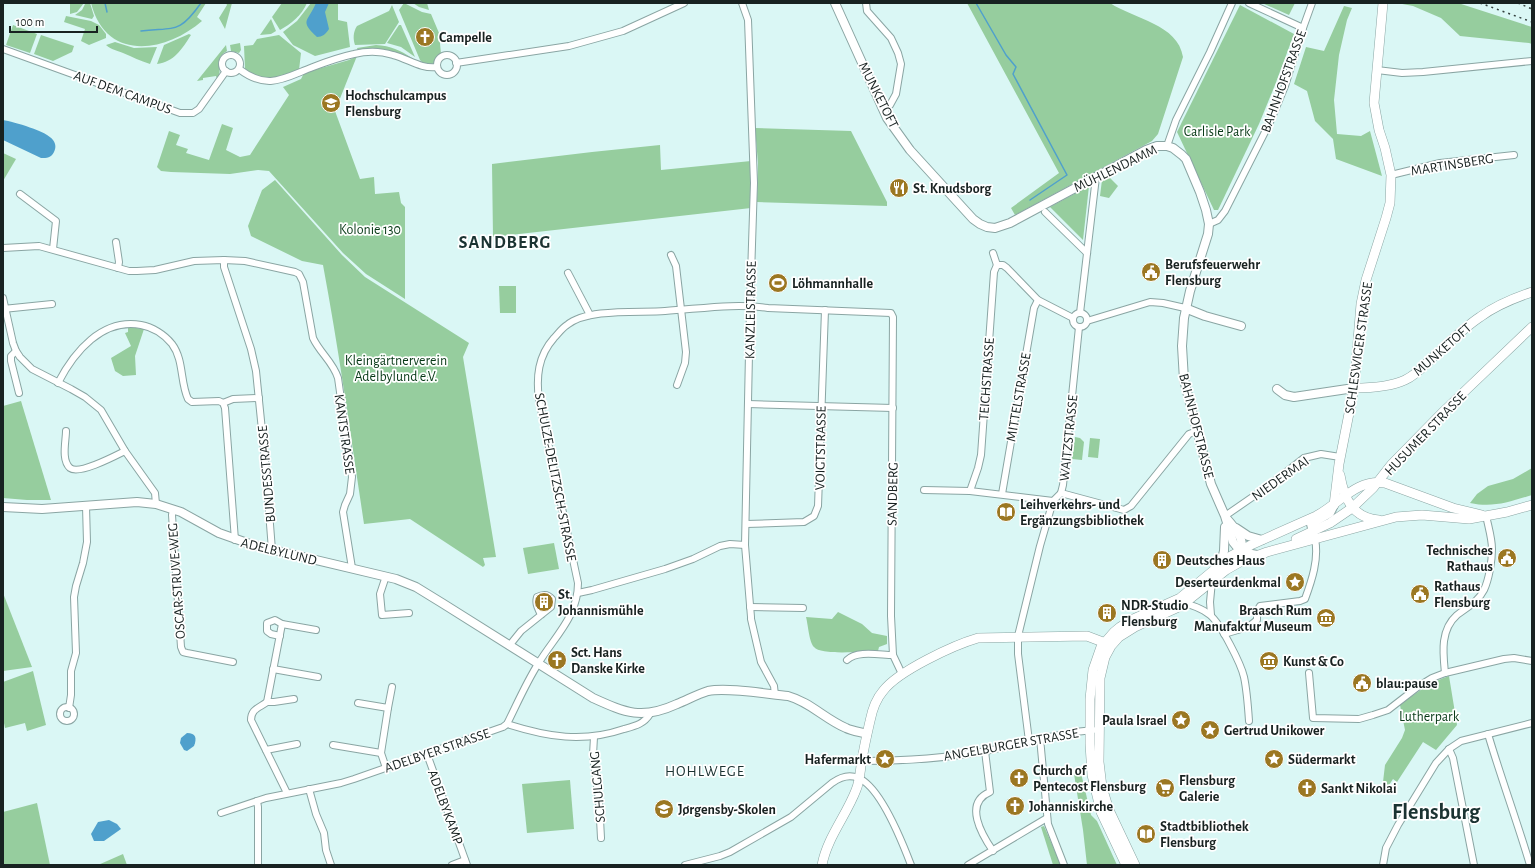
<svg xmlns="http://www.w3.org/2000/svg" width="1535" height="868" font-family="'Alegreya Sans',sans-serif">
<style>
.green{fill:#96cd9e}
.water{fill:#4fa0cc}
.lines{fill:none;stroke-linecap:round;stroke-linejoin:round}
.stream{stroke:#4fa0cc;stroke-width:1.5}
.minor-casing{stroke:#8aa5a3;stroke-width:8}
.tertiary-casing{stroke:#8aa5a3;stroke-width:10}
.secondary-casing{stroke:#8aa5a3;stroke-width:10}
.minor{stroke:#fff;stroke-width:6}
.tertiary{stroke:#fff;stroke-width:8}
.secondary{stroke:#fff;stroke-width:9}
.rail{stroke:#33403e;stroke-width:1.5;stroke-dasharray:2 4;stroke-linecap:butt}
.labels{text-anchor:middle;stroke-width:3.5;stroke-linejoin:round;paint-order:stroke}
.poi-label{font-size:14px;font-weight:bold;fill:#182221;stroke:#fff;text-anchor:start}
.street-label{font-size:14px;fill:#182221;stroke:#fff}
.park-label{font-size:14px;fill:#073916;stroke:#fff}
.neighbourhood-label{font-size:15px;letter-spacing:1px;fill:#1b3332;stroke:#fff}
.district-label{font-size:18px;font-weight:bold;letter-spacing:1px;fill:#1b3332;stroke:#fff}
.town-label{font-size:22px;font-weight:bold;fill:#1b3332;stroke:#fff}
</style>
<rect width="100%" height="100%" fill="#daf7f5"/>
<!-- green -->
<g class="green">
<path d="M70,3H84L77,12L70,14Z"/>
<path d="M90,3L94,16L92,19L75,15L82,10L85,4Z"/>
<path d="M91,3H206L197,17L202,21C165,53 106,62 91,3Z"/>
<path d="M226,3H232L225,29L219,18L227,5Z"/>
<path d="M282,3H307C302,15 291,24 280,30L272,17Z"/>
<path d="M311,3H338V20L347,22L350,47L315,56L293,45L283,32L297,21Z"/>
<path d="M404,3L422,12L431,14L439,33L441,54C435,63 429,71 420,60L399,10Z"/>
<path d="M413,3H427L429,10L419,7Z"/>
<path d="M967,3H1110C1134,19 1178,24 1183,57L1158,134L1152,141L1015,215L1011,208L1059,173Z"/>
<path d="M1262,3H1295L1289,15Z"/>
<path d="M1397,3H1458L1532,27V44L1529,43L1460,36L1441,18L1413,6Z"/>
<path d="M392,5L399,22L385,44L355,45C353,39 353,32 357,26L389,11Z"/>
<path d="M1240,5L1294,34L1275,85L1259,124L1218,210H1214L1177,132Z"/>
<path d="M1344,6L1352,8L1347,20L1339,55L1334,100L1337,134L1361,136L1370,131L1382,176L1336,159L1333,139L1315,121L1307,91L1294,84L1306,47L1324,51Z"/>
<path d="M66,16L91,21L99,25L106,34V38L89,45L81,41L85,29L64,22Z"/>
<path d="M271,19L276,31L271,34L260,35Z"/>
<path d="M13,25L37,34L30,53L6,45Z"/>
<path d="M399,25H401L415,57L401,47L387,43Z"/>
<path d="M189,34L191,35C182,49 174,62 157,64L164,45Z"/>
<path d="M41,35L74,46L72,52L53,61L34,54Z"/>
<path d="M279,35L301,53L299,70C287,75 272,81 259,77C254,76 250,72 245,69L244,46L253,45L257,39Z"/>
<path d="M115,42L134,48L157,47L150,64C140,61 133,57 123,53C116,50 112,50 106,45Z"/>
<path d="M240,43L241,50L239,53L231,51L230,45Z"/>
<path d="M226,45L227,51C211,61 225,68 217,79L216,76L203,78V80L197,81Z"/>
<path d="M376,45C391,46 400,50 412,58L411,59L405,56L404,57L358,51L357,48Z"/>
<path d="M357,56L335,111L360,179L374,177L375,194L399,192L401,203L405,207V299L366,274L343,253L269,171L258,170L230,174L171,172L161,171L157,167L169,131L180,135L176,145L188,149L186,153L209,160L222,124L233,128L226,150L240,157L250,155L289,95L283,87L301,79L304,73L349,60Z"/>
<path d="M755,128L851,131L887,202V206L757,202L758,163Z"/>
<path d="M660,145L661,170L751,161V208L493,237L492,164L592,152Z"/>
<path d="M3,153L16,159L3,181Z"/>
<path d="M1109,177L1118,186L1109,198L1100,196L1102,180Z"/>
<path d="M275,180L342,255L365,277L469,343L463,357L496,557L483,558L485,565L483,567L410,519L364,524C351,437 339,351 323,265L302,261L251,236L248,226L262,190Z"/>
<path d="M1089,186L1083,240L1050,207Z"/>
<path d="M499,286H516V313H500Z"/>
<path d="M128,327L144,329L135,356L136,375L123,376L115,371L111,358L131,346L125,333L128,332Z"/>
<path d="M21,401L51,500H27L3,498V406Z"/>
<path d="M1075,437L1080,438L1084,442L1082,460L1072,459Z"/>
<path d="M1090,438L1100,439L1098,458L1088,457Z"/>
<path d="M1532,468V495C1509,502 1493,508 1470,503L1477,494L1488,486L1513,479Z"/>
<path d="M554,543L559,569L528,574L523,548Z"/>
<path d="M3,593L32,667L3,671Z"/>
<path d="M838,612L862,624L872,633L887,636V644L879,647L878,651C866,651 821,656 814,647C809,642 808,624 806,617L832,619Z"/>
<path d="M33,671L46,725L27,731L25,723L5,728L3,718V682Z"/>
<path d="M1449,676L1457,725L1436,750L1423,742L1397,782L1393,779L1385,791L1383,782L1385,765L1402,738L1405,730L1400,705C1416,693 1430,682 1449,676Z"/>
<path d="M1081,773L1091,815L1097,821L1117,865H1087L1083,830L1074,774Z"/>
<path d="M570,780L574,829L527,833L522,784Z"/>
<path d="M37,803L50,865H3V812Z"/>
<path d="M1044,826L1061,865H1053L1041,827Z"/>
<path d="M123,854L127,865H98Z"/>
</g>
<!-- water -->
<g class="water">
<path d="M316,3H329L325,12L329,29C326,34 322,37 317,37C299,20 308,22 316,3Z"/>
<path d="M3,120C14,122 47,131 53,140C56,144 56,148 54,152C51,158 47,158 41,158L3,140Z"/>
<path d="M187,733C196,733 197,738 194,746L187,751L184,750L180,743L181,738Z"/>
<path d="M109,820L117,824L121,829L104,841H94L91,834L98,822Z"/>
</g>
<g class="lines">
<!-- stream -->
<g class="stream">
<path d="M105,3L107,12"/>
<path d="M976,3L1006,55L1016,67L1013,74L1067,175L1030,200"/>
<path d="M141,31C176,27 179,34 201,3"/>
</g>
<defs>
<g id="minor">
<path d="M742,3L748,20L754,183L750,306L745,545L751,617"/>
<path d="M866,3L867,11L891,38L898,53L901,64L896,94L890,105L883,109"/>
<path d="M1249,3L1303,28"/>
<path d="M3,49L180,113H193L199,109L226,71"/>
<circle cx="231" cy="64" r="9"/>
<circle cx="447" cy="65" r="10"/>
<path d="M456,63L569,46L623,31L684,3"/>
<path d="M239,69C268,91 284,78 313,67C326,62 340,57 354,54C366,51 381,51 393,55C409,59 420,69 437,67"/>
<path d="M1377,70L1402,73L1423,72L1532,61"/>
<path d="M1167,146L1176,120L1210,52L1232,3"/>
<path d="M1391,175L1440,163L1514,155"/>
<path d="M20,194L56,221L53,249"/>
<path d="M1045,212L1087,253"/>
<path d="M1209,224L1218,220L1225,211L1271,120L1285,86L1303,28L1312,3"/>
<path d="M116,242L119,262L118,268"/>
<path d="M3,248L39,246L129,271H137L155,270L194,261L224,260L245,261L295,272L299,274L303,282L313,338C320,353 333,362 338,378L352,477L350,494L345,505L343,512L352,568"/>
<path d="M993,253L997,265"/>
<path d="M671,255L676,266L686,352L685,363L677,385"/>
<path d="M224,260V267L251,349L256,371L265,460L272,550"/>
<path d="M997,265H1003L1007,268L1038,300L1073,318"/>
<path d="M568,273L590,315"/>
<path d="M3,298L13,343L16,351L20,357L32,369L71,389L85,397L101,410L125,451L155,493L156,504"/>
<path d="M3,309L52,304"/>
<path d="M1080,313L1096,177"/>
<circle cx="1080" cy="320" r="7"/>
<path d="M1087,321L1150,302L1163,303L1185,308"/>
<path d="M16,351L11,356V361L19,393"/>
<path d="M58,383C74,352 102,318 141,325C152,327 164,334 172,344C184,360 180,382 188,399L192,402L219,401L223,403L225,408L235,540"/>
<path d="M223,403L233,399L259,398"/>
<path d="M748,404L893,408"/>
<path d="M66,431C66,441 61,460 70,468C79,475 115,456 125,451"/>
<path d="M924,490L970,491L1053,501"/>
<path d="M970,491L978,468L981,455L994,272L997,265"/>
<path d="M1061,493L1124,510L1131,506L1189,434L1197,431"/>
<path d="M1002,494L1034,308L1038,300"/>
<path d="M173,509L172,515L181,647L183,652L187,653L233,662"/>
<path d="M1225,516L1267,487L1304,458L1321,454L1340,457"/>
<path d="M746,524L804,522L814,516L818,506L825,310"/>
<path d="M386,576L380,594L382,615L409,613"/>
<path d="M578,593L592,590L665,569L693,559L720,546L730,544L745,545"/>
<path d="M1182,603C1190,604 1203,609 1210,615C1221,624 1241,664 1244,677C1247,691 1248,706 1249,721"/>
<path d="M750,607L803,608"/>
<path d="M1211,615L1210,602L1212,581"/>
<path d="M751,619L761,662L774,686L775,695"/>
<path d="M282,624L267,702C259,708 251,709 251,720L287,793"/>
<path d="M1224,634L1248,627L1257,620V611L1260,606L1300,601L1305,599C1312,580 1319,559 1315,539"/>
<path d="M280,636L271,634L267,631V623L275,620L282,624L316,630"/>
<path d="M509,646L521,631L551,607L552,599C548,594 543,594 537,597C535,604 538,608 541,615"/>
<path d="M847,660C857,650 880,655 893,655"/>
<path d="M273,669L318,677"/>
<path d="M1309,673L1313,718L1359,719L1373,715L1388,710L1419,686L1432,678L1445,673L1504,659L1514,658L1532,661"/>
<path d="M1445,673C1443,653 1440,630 1457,615C1467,607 1478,602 1484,590C1489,579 1492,561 1492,549C1492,538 1488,526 1486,515"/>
<path d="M267,702H274L294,699"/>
<path d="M358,703L388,708L392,687"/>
<circle cx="67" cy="714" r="7"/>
<path d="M69,708L71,695V671L76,653L74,597L76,586L83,563L87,542L86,506"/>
<path d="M507,724C548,737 583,743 624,729C635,726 644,724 650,714"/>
<path d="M1488,734C1501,778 1517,821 1530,865"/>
<path d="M594,737L593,755L599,800L601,838"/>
<path d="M1040,738L1048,824L1064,865"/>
<path d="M1029,741L1018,654V636L1040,546L1053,501L1061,493L1063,485L1079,327"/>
<path d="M333,745L381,753"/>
<path d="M1449,749L1453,758L1474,865"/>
<path d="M266,750L297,744"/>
<path d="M985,751L990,792C963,803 982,835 993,851"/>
<path d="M427,754L467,865"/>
<path d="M862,761C902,761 947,758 986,751C1022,744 1057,733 1093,730"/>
<path d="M386,768L381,753L388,708"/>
<path d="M309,789L316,814L324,833L326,850L331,865"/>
<path d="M257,801L258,807V865"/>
<path d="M221,813L266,798L341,783L354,779L503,727L507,724C517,704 526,683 538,664C554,637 578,617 578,583L539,400C536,377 538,356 554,338C558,334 562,328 567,325C588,308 639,313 665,311C699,309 734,303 768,308L891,313L893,317L891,616L893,655L902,674"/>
<path d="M452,865L465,860"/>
<path d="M685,865L720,856L730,852L791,817L832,783C839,778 849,774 858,778C880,786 903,844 911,865"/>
<path d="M968,865L1047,818"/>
<path d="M1383,865L1386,848L1398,825L1436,763L1449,749L1461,741L1532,723"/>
</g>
<g id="tertiary">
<path d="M835,3L887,118L910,150L973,219L980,224L987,227L995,228L1010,223L1146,150L1157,146H1167L1173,148L1182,155L1186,159L1200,192L1206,210L1209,224L1208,234L1190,291L1184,318L1182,346L1184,380L1211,484L1225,516L1233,542L1241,552L1257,555"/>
<path d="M1185,308L1205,316L1241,326"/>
<path d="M1277,389L1285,395L1294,397L1354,388"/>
<path d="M3,507L42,509L137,502L156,504L181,512L219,533L253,545L396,579L416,587L442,603L593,698C626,713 642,720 677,704C687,700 698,694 708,691C727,687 767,694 788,696C810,702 825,719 846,728C852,731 860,732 867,734"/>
<path d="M1227,519C1243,537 1249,547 1230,566"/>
<path d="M1236,528L1248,536L1262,540"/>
<path d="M1314,536L1311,524L1330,513L1334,505"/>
<path d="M1221,563L1224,551L1225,527"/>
</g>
<g id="secondary">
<path d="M1354,388C1371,388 1390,387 1405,380C1416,375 1423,367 1431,359C1447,345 1462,329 1480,317C1495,306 1514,298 1532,292"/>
<path d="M1340,475C1344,499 1353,518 1379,520"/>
<path d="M1334,505L1339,464L1354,388L1361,304L1366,280L1386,218L1390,203L1391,175L1385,148L1379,130L1374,103L1383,3"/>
<path d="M1296,539L1330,523L1352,508L1373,488L1391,465L1444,411L1532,327"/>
<path d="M822,865C827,838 846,816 856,790C860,781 860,770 862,760C864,747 867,734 870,721C872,711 876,699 883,691C898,671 954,645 978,638L1087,636L1108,644"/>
<path d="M1126,865L1101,812L1092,775L1090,744V699L1093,670L1101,647L1114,632L1120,627L1133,619L1180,598L1231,556L1251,545L1316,516C1339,504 1357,478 1385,483L1453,508L1482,515"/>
<path d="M1135,865L1109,810L1102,787L1099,762L1100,678L1105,657L1111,646L1119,637L1135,627L1181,606L1226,570L1240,562L1267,552L1396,517L1422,515L1469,519L1507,512L1532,505"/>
</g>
</defs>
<!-- minor casing -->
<use href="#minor" class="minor-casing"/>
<!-- tertiary casing -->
<use href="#tertiary" class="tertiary-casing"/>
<!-- secondary casing -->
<use href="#secondary" class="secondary-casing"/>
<!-- minor -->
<use href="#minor" class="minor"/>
<!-- tertiary -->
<use href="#tertiary" class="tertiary"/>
<!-- secondary -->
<use href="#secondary" class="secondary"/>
<!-- rail -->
<g class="rail">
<path d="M1480,3L1532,22"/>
<path d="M1518,3L1532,9"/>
</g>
</g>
<!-- icons -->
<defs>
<symbol id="church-disc" viewBox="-11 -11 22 22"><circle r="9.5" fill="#9b7722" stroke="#fff"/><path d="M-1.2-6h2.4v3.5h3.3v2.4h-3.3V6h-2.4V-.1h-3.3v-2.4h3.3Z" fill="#fff"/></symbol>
<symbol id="university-disc" viewBox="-11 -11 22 22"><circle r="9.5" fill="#9b7722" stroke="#fff"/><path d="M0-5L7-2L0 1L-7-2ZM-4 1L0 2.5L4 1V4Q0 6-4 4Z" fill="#fff"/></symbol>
<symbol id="restaurant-disc" viewBox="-11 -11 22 22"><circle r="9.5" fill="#9b7722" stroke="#fff"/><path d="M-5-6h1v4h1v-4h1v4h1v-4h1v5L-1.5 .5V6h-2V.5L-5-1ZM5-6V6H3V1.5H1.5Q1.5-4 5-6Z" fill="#fff"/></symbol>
<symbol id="civic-disc" viewBox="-11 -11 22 22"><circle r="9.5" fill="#9b7722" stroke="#fff"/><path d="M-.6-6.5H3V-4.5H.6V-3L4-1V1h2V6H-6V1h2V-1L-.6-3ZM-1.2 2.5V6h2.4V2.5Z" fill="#fff"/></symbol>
<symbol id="stadium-disc" viewBox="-11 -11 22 22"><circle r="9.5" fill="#9b7722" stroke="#fff"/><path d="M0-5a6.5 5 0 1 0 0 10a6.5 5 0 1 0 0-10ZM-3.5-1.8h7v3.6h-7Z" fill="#fff"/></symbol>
<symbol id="library-disc" viewBox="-11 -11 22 22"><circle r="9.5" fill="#9b7722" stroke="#fff"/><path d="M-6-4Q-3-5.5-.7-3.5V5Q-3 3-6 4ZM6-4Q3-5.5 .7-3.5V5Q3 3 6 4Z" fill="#fff"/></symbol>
<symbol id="building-disc" viewBox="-11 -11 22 22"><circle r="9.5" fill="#9b7722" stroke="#fff"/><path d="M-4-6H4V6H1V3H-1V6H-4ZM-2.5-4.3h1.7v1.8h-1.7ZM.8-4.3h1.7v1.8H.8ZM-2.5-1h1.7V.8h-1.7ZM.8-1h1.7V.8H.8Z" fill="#fff"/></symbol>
<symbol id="sight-disc" viewBox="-11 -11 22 22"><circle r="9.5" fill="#9b7722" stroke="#fff"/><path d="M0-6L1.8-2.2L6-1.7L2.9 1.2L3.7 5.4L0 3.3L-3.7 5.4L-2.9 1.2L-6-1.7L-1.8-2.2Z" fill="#fff"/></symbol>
<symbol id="museum-disc" viewBox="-11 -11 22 22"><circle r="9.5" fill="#9b7722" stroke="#fff"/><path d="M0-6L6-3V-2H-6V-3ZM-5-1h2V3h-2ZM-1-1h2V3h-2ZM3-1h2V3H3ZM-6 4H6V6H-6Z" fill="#fff"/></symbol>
<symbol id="supermarket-disc" viewBox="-11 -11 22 22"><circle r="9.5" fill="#9b7722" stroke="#fff"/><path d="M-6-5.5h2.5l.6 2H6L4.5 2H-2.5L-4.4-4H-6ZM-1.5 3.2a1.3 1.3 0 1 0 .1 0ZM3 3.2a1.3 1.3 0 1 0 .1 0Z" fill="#fff"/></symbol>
<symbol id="school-disc" viewBox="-11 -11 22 22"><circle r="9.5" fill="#9b7722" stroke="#fff"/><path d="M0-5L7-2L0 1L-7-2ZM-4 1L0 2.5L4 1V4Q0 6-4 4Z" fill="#fff"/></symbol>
</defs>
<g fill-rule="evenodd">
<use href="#church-disc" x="414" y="26" width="22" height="22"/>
<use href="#university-disc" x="320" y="92" width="22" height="22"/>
<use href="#restaurant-disc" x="888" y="177" width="22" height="22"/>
<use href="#civic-disc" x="1140" y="261" width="22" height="22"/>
<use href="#stadium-disc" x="767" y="272" width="22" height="22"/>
<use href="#library-disc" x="995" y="501" width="22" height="22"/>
<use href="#civic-disc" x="1496" y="547" width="22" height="22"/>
<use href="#building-disc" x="1151" y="549" width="22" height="22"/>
<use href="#sight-disc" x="1284" y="571" width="22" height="22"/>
<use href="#civic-disc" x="1409" y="583" width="22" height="22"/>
<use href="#building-disc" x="533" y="591" width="22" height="22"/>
<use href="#building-disc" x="1096" y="602" width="22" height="22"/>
<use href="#museum-disc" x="1315" y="607" width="22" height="22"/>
<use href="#church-disc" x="546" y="649" width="22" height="22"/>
<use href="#museum-disc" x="1258" y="650" width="22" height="22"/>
<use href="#civic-disc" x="1351" y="672" width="22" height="22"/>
<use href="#sight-disc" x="1170" y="709" width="22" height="22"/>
<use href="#sight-disc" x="1199" y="719" width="22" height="22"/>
<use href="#sight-disc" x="874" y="748" width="22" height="22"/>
<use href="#sight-disc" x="1263" y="748" width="22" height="22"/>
<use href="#church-disc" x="1008" y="767" width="22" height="22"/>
<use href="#supermarket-disc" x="1154" y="777" width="22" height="22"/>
<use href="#church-disc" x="1296" y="777" width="22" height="22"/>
<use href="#church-disc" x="1004" y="795" width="22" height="22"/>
<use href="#school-disc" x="653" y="798" width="22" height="22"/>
<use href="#library-disc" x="1135" y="823" width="22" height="22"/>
</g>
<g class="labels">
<!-- poi labels -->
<g class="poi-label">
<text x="439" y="42">Campelle</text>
<text x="345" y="100">Hochschulcampus<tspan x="345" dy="16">Flensburg</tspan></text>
<text x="913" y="193">St. Knudsborg</text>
<text x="1165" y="269">Berufsfeuerwehr<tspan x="1165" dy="16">Flensburg</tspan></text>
<text x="792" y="288">Löhmannhalle</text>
<text x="1020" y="509">Leihverkehrs- und<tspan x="1020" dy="16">Ergänzungsbibliothek</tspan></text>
<text x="1493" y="555" text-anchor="end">Technisches<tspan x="1493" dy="16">Rathaus</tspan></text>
<text x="1176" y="565">Deutsches Haus</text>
<text x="1281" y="587" text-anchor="end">Deserteurdenkmal</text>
<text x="1434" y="591">Rathaus<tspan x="1434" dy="16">Flensburg</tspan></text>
<text x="558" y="599">St.<tspan x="558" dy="16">Johannismühle</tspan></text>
<text x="1121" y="610">NDR-Studio<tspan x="1121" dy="16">Flensburg</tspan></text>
<text x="1312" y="615" text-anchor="end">Braasch Rum<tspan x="1312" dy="16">Manufaktur Museum</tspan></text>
<text x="571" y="657">Sct. Hans<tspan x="571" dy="16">Danske Kirke</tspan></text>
<text x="1283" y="666">Kunst &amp; Co</text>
<text x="1376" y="688">blau:pause</text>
<text x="1167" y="725" text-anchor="end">Paula Israel</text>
<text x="1224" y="735">Gertrud Unikower</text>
<text x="871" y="764" text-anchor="end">Hafermarkt</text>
<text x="1288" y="764">Südermarkt</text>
<text x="1033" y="775">Church of<tspan x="1033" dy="16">Pentecost Flensburg</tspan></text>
<text x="1179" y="785">Flensburg<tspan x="1179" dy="16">Galerie</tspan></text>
<text x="1321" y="793">Sankt Nikolai</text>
<text x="1029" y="811">Johanniskirche</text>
<text x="678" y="814">Jørgensby-Skolen</text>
<text x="1160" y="831">Stadtbibliothek<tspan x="1160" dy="16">Flensburg</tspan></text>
</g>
<!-- street labels -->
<g class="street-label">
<text transform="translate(1283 81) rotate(-70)" y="5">BAHNHOFSTRASSE</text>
<text transform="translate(123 92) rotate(20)" y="5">AUF DEM CAMPUS</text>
<text transform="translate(879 95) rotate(63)" y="5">MUNKETOFT</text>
<text transform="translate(1452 164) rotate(-9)" y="5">MARTINSBERG</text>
<text transform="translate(1115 168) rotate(-26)" y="5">MÜHLENDAMM</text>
<text transform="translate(750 310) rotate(-89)" y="5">KANZLEISTRASSE</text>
<text transform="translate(1358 348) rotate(-82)" y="5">SCHLESWIGER STRASSE</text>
<text transform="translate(1442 349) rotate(-41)" y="5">MUNKETOFT</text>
<text transform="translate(986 379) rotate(-86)" y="5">TEICHSTRASSE</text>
<text transform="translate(1018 397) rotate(-80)" y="5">MITTELSTRASSE</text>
<text transform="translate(1197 426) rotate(76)" y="5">BAHNHOFSTRASSE</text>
<text transform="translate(1425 433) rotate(-46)" y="5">HUSUMER STRASSE</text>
<text transform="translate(345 434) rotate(82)" y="5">KANTSTRASSE</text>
<text transform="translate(1068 438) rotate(-84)" y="5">WAITZSTRASSE</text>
<text transform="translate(820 448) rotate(-89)" y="5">VOIGTSTRASSE</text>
<text transform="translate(266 474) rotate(-95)" y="5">BUNDESSTRASSE</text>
<text transform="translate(556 477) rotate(79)" y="5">SCHULZE-DELITZSCH-STRASSE</text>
<text transform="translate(1280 478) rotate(-35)" y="5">NIEDERMAI</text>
<text transform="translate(892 494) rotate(-89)" y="5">SANDBERG</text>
<text transform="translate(279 551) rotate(14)" y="5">ADELBYLUND</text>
<text transform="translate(176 581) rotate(-94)" y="5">OSCAR-STRUVE-WEG</text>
<text transform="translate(1011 744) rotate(-10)" y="5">ANGELBURGER STRASSE</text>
<text transform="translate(437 750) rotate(-19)" y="5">ADELBYER STRASSE</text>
<text transform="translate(597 787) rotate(-95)" y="5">SCHULGANG</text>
<text transform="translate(446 807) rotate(70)" y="5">ADELBYKAMP</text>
</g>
<!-- park labels -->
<g class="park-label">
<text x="1217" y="136">Carlisle Park</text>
<text x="370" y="234">Kolonie 130</text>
<text x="396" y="365">Kleingärtnerverein<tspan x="396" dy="16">Adelbylund e.V.</tspan></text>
<text x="1429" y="721">Lutherpark</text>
</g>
<!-- neighbourhood labels -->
<g class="neighbourhood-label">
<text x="705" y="776">HOHLWEGE</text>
</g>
<!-- district labels -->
<g class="district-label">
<text x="505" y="248">SANDBERG</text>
</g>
<!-- town labels -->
<g class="town-label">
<text x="1436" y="819">Flensburg</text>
</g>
</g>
<!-- border -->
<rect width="1535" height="868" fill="none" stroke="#182221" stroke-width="8"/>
<!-- scale -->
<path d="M10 26v6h87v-6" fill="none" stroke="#182221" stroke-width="2"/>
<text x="16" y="26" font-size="12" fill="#182221" stroke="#ffffff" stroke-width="3" paint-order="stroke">100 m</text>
</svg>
